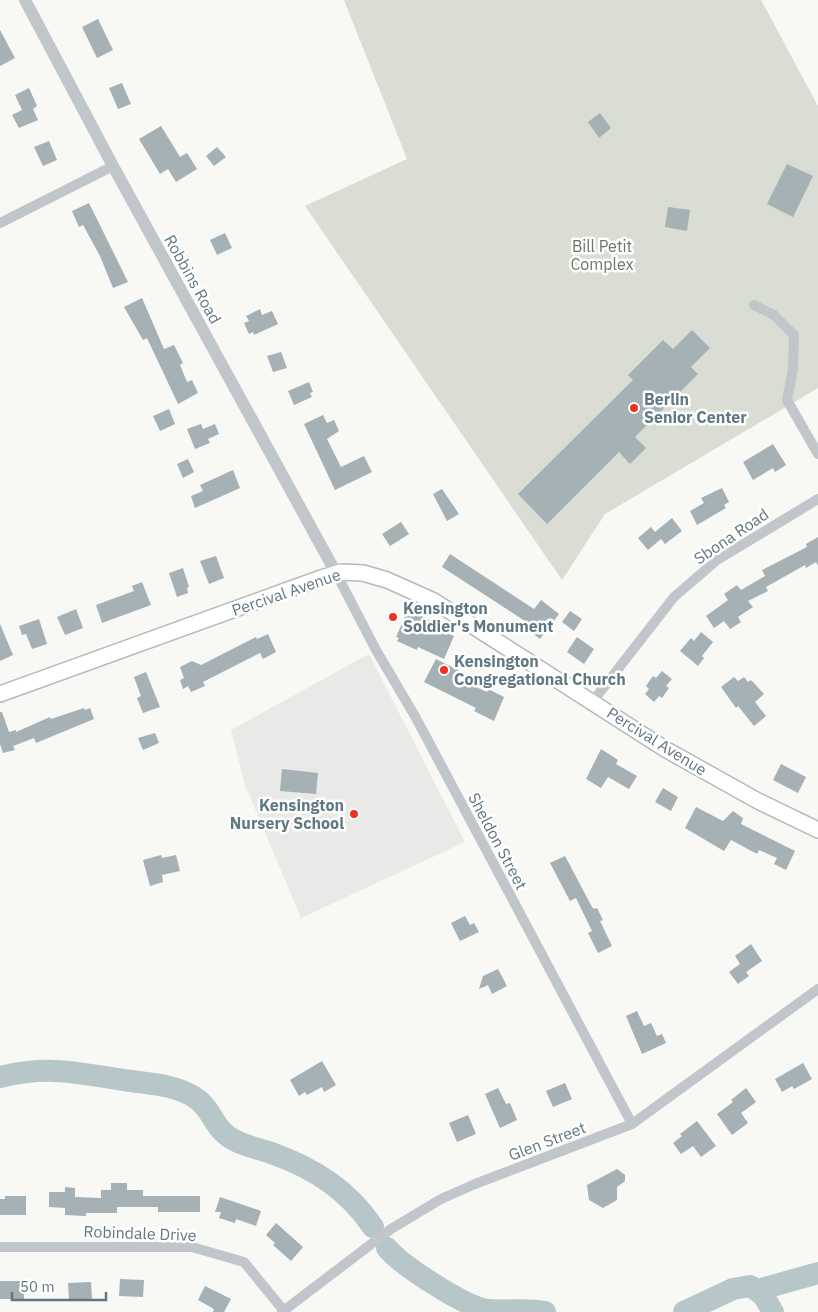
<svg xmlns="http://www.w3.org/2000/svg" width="818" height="1312" font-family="'IBM Plex Sans',sans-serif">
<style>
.built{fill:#e9e9e8}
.green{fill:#d9ddd4}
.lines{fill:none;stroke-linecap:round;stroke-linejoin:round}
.river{stroke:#b6c6c9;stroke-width:22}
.building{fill:#a5b1b5}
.primary-casing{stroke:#b3babd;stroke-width:18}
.minor{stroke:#c0c6c9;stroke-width:10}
.tertiary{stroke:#c0c6c9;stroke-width:12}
.primary{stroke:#fff;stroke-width:15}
.poi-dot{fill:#ec3321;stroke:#fff;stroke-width:2}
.labels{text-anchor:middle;stroke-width:5;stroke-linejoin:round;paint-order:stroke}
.park-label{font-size:16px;fill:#687961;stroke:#fff}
.street-label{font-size:16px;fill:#617882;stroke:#fff}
.poi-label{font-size:16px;font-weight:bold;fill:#617882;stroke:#fff;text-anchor:start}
</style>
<rect width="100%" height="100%" fill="#f8f8f5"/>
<!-- built -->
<path class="built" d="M369,654L465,842L301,918L245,785L231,730Z"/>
<!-- green -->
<path class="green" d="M344,0H761L818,106V388L605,514L562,580L305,206L407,159Z"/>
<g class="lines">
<!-- river -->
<g class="river">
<path d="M0,1077C49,1065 77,1073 124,1080C148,1084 176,1084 197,1099C213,1110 213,1129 234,1140C247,1147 261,1149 274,1154C315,1169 348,1190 373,1227"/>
<path d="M387,1248C402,1266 464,1306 487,1310C506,1312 526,1308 545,1312"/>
<path d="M758,1290L818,1273"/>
<path d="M684,1312L733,1289L750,1286L763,1295L773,1312"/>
</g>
</g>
<!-- building -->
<g class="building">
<path d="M98,19L113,50L97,58L82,27Z"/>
<path d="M0,30L15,58L0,66Z"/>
<path d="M122,83L131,104L118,109L109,88Z"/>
<path d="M29,88L37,106L33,109L38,120L19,128L12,115L22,110L15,95Z"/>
<path d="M600,113L611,128L599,138L588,122Z"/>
<path d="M161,126L180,157L187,153L197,169L176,182L168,169L160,174L139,139Z"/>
<path d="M49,141L57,160L43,166L34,147Z"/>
<path d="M217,147L226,157L214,166L206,156Z"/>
<path d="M787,164L813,176L793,217L767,204Z"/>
<path d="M89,203L128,282L113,288L100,256L83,225L79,227L72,211Z"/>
<path d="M668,207L690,210L687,231L665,227Z"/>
<path d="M225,233L232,248L217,255L210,240Z"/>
<path d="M142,298L164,349L174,345L183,363L180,365L187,382L192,380L198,393L178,404L147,338L143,340L124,307Z"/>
<path d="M260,309L262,315L272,311L278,324L254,335L253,332L249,334L244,323L249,321L246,316Z"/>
<path d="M692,330L710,348L691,367L698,374L635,437L646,448L630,464L619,452L547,524L518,494L633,380L628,375L663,340L673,349Z"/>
<path d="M281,352L287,368L273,372L267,356Z"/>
<path d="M309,382L313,392L310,393L312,397L294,405L288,391Z"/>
<path d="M169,409L175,424L160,431L153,416Z"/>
<path d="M323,415L327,423L334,420L339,431L327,439L341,467L364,456L372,472L335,490L304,424Z"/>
<path d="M201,424L203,429L215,424L219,434L208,439L210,443L195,449L187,429Z"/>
<path d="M773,444L786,465L775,472L773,468L753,480L743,462Z"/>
<path d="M188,459L194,472L183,478L177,464Z"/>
<path d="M233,470L240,488L195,508L191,496L203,491L200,485Z"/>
<path d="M722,488L729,502L724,505L726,508L697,525L690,511L704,503L701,498Z"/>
<path d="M442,489L459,514L447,521L433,494Z"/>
<path d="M672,518L682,531L665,544L661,539L648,550L638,538L651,527L655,532Z"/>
<path d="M401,522L409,534L390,546L382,534Z"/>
<path d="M818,537V566L816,562L806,568L805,565L766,587L768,591L748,601L753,607L738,617L741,622L730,629L724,621L714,628L706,616L728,600L724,594L737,585L741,590L765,576L762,570L807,547L806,544Z"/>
<path d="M450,554L534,609L541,600L559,614L540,639L522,625L525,621L442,567Z"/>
<path d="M216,556L224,578L209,584L200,561Z"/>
<path d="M183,568L189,587L187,588L188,593L177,597L169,573Z"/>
<path d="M142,582L151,605L102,623L96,605L134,591L132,586Z"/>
<path d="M76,609L83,628L65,635L57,617Z"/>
<path d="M408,610L429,620L428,624L454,636L444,659L418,647L417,650L397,641L399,638L396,637Z"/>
<path d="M570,611L582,619L574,631L562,622Z"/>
<path d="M39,619L47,644L32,649L26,634L22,635L19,626Z"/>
<path d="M0,624L13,655L0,661Z"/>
<path d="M701,632L713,642L702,656L704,658L698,666L680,651L691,638L694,641Z"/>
<path d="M268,634L276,652L263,659L260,653L203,682L205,686L191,692L188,686L183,689L180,680L184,678L180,667L192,661L201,665L256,637L257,639Z"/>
<path d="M577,637L594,649L584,664L567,652Z"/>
<path d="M436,659L468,675L465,682L487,692L488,689L504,697L494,721L474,711L476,708L424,682Z"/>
<path d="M662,671L672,679L666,686L669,688L662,698L659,696L654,702L645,694L649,689L646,686L653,676L656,678Z"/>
<path d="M146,672L160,707L143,713L137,698L141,696L134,677Z"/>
<path d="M734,677L738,681L744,677L748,682L751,680L764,694L755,702L766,716L754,726L738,706L736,708L721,687Z"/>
<path d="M84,708L85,710L90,708L94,719L36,743L34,738L13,746L15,750L3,753L0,744V712H2L9,732L16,730V732L50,717L51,719Z"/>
<path d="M155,733L159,743L143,750L138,738Z"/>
<path d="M601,749L618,760L616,764L637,776L629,789L608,777L601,788L586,779Z"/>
<path d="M781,764L806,777L798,793L773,780Z"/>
<path d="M282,769L318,773L316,794L280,791Z"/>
<path d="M663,788L678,797L671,811L655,802Z"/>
<path d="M696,807L723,821L733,811L743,818L741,824L795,851L786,870L774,864L777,858L759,850L757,854L731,840L724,851L685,828Z"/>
<path d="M161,855L162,858L176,855L180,871L162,875L163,882L150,886L143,860Z"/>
<path d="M565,856L592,907L594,909L597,908L603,920L600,921L612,946L598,953L588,933L592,931L576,898L570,901L550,863Z"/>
<path d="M465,916L470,925L474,923L479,932L460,941L451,923Z"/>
<path d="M751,944L762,961L746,972L749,976L738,984L729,972L740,964L735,956Z"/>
<path d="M498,969L507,986L492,994L488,985L479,989L483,976Z"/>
<path d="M637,1011L644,1026L651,1023L657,1036L662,1034L666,1043L642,1054L626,1016Z"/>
<path d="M322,1061L336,1085L324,1092L322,1087L307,1095L305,1092L299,1096L290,1080Z"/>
<path d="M803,1063L812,1079L794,1089L792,1086L782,1092L775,1079Z"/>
<path d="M565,1083L572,1099L553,1107L546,1091Z"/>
<path d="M498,1088L506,1104L510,1103L517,1120L500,1128L485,1094Z"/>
<path d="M746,1088L756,1102L741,1113L748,1123L732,1135L717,1114L733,1102L731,1100Z"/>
<path d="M468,1115L476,1134L457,1142L449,1123Z"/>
<path d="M697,1121L716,1146L701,1157L693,1146L681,1154L673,1143L682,1136L680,1134Z"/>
<path d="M617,1169L625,1175V1181L617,1187V1200L603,1208L589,1200L587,1185Z"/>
<path d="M111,1183H127V1190H143V1196H200V1212H158V1207H117V1213H86V1216L65,1215V1208L49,1207V1192H65V1187L75,1188V1197L101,1198V1190H111Z"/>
<path d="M5,1196H26V1215H0V1199H5Z"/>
<path d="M220,1197L261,1211L256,1226L236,1219L235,1223L219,1218L221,1212H215Z"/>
<path d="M276,1223L303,1247L291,1261L273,1245L275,1243L266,1235Z"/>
<path d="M120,1279L144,1280L143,1297L119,1296Z"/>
<rect x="0" y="1281" width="24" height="18"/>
<path d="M91,1282L92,1299L69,1300L68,1283Z"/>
<path d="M205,1286L231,1299L224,1312H213L214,1309L198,1300Z"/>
</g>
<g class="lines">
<defs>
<path id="primary" d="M0,694L321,578L341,572L363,573L387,580L434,601L665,749L758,801L818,830"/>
</defs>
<!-- primary casing -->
<use href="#primary" class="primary-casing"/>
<!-- minor -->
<g class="minor">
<path d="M0,223L113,166"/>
<path d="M754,305L774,315L794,335L793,369L787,400L818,454"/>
<path d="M336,573L376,650L416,718L632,1124"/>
<path d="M593,701L674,597L717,560L818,499"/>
<path d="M0,1247H192L244,1262L284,1311"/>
<path d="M282,1312L391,1229L441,1199L475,1184L632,1124L818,989"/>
</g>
<!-- tertiary -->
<path class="tertiary" d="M25,0L113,166L336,573"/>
<!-- primary -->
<use href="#primary" class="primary"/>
</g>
<!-- markers -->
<g class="poi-dot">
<circle cx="634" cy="408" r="5"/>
<circle cx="393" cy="617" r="5"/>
<circle cx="444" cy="670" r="5"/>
<circle cx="354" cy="814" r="5"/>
</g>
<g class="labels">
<!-- park labels -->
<g class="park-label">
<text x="602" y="252">Bill Petit<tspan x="602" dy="18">Complex</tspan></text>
</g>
<!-- street labels -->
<g class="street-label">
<text transform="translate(193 279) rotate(61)" y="6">Robbins Road</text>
<text transform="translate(731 536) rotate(-34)" y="6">Sbona Road</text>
<text transform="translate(286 592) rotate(-19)" y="6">Percival Avenue</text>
<text transform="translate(657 741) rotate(32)" y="6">Percival Avenue</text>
<text transform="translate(498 841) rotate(62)" y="6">Sheldon Street</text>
<text transform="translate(547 1141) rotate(-21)" y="6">Glen Street</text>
<text transform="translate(140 1233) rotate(2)" y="6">Robindale Drive</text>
</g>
<!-- poi labels -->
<g class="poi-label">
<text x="644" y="405">Berlin<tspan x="644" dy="18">Senior Center</tspan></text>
<text x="403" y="614">Kensington<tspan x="403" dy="18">Soldier's Monument</tspan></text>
<text x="454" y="667">Kensington<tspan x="454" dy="18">Congregational Church</tspan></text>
<text x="344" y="811" text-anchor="end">Kensington<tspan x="344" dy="18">Nursery School</tspan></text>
</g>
</g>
<!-- scale -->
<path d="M12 1292v8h94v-8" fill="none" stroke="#617882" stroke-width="2.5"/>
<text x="20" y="1292" font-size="15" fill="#617882" stroke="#ffffff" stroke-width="4" paint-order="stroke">50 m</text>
</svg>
